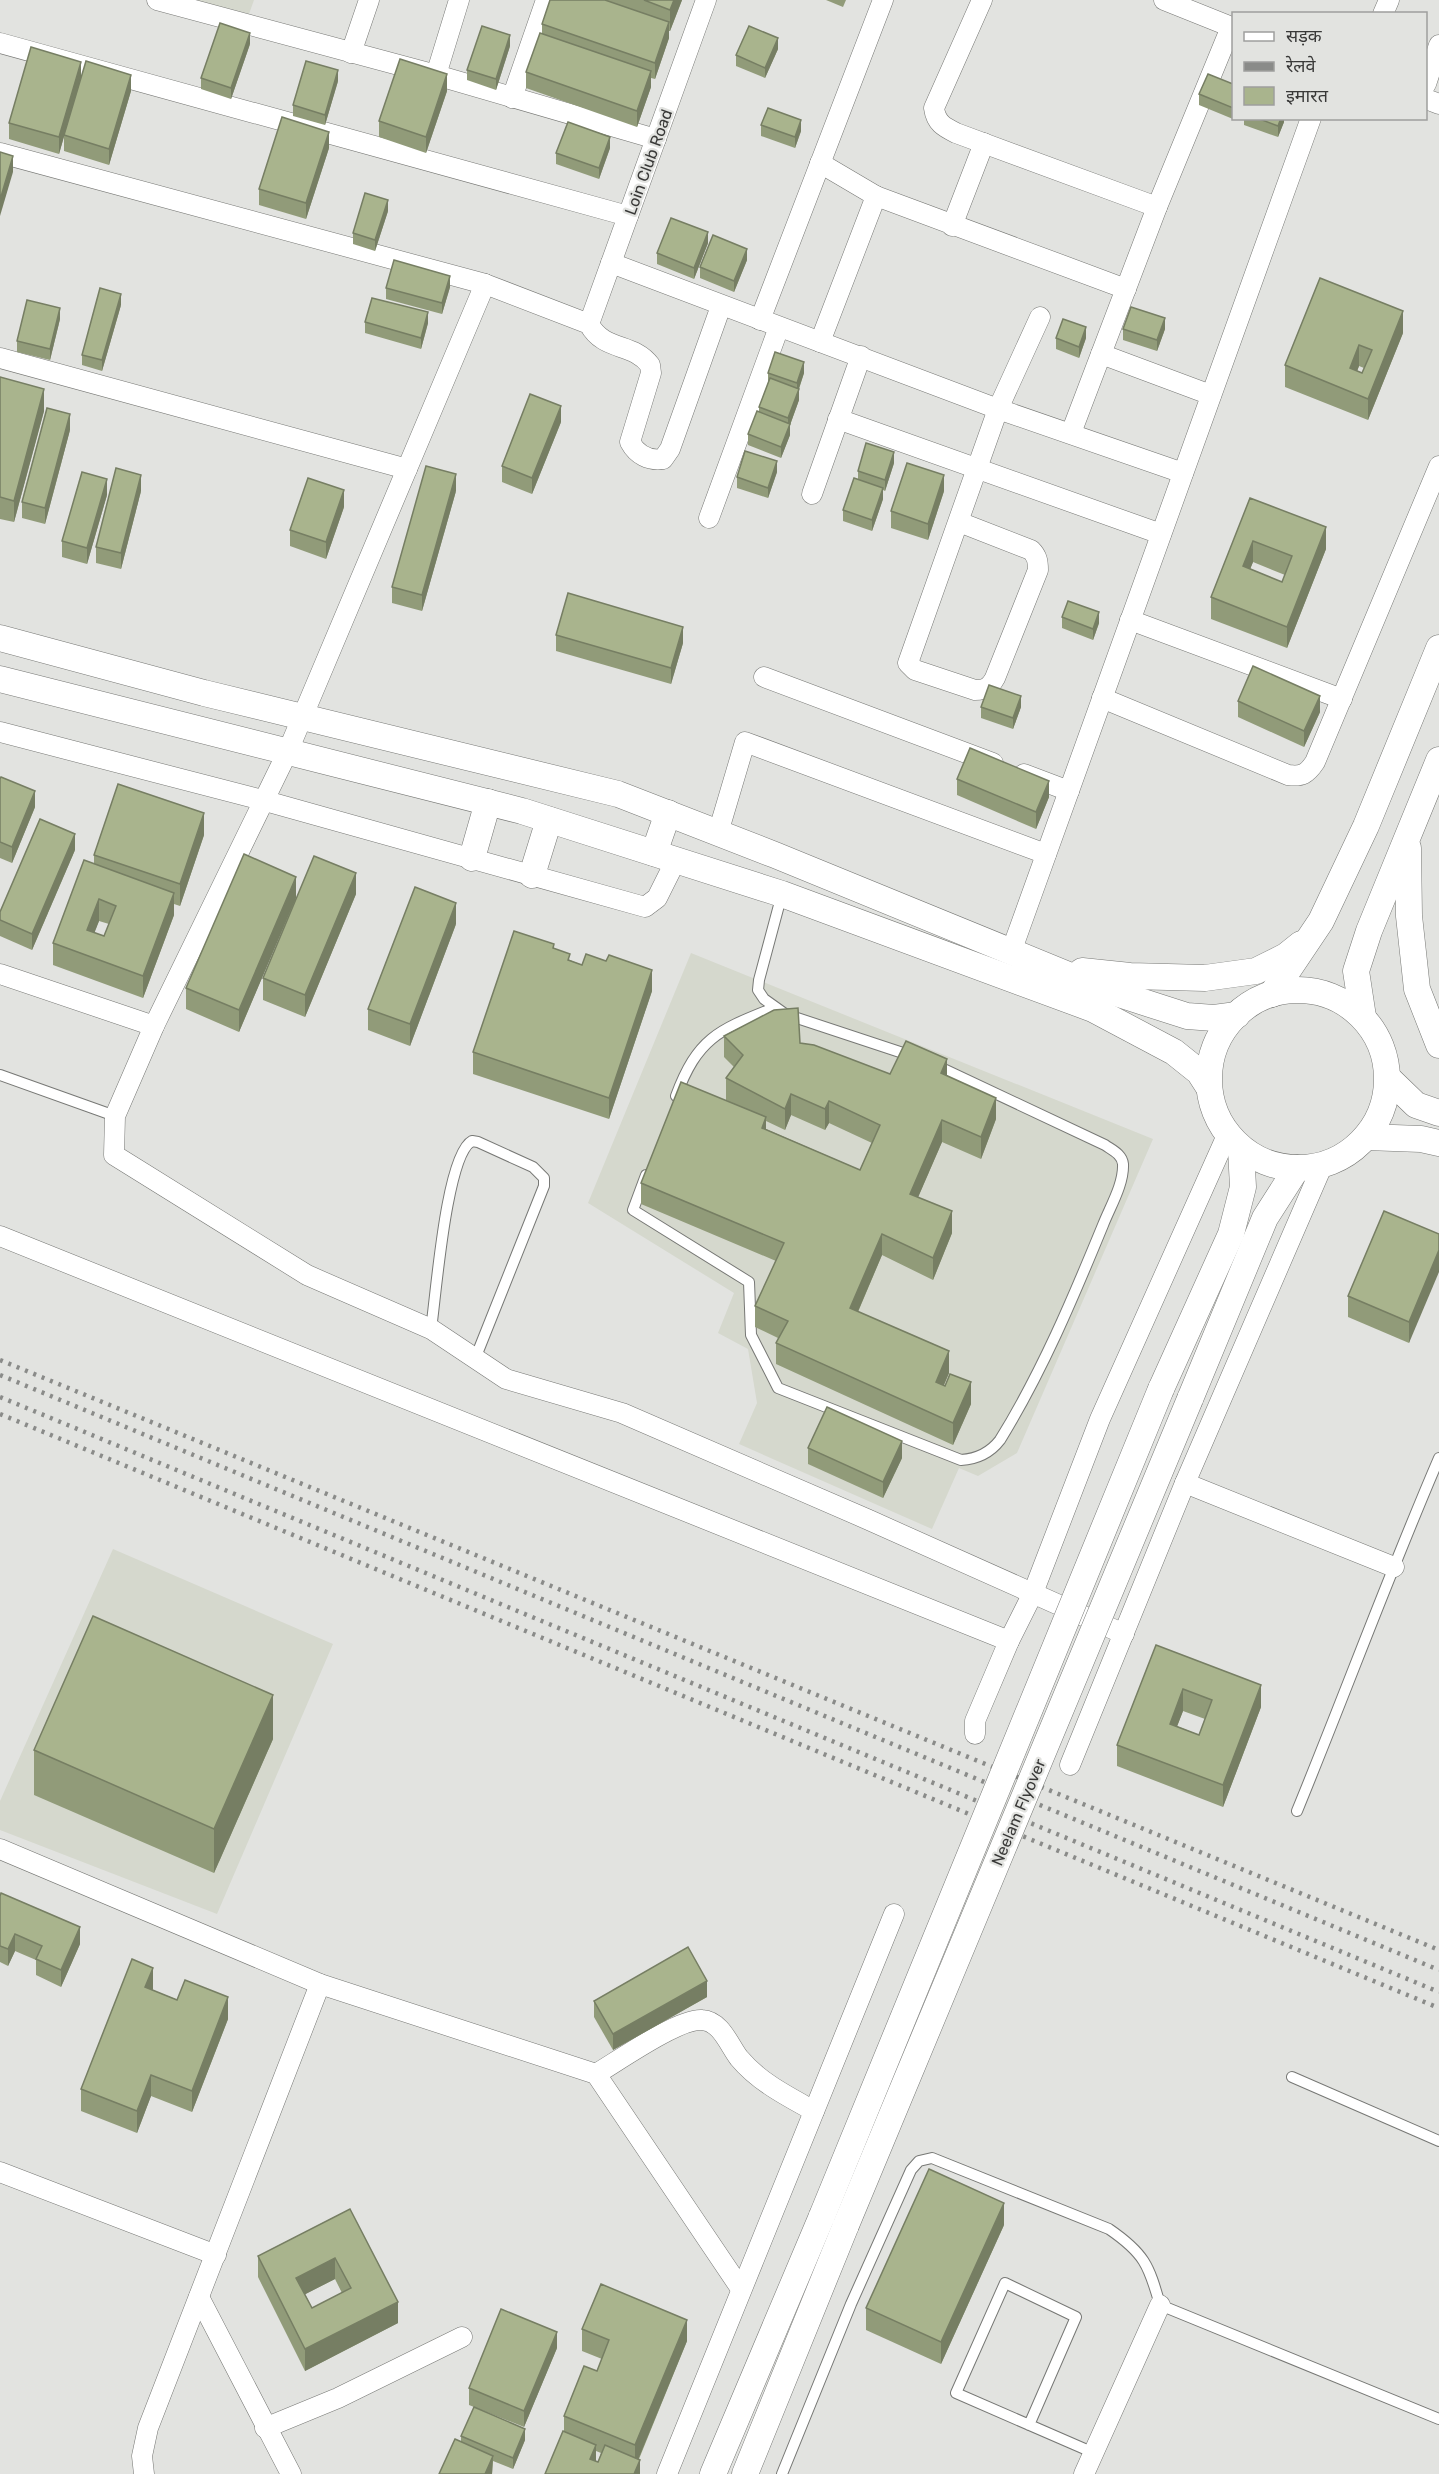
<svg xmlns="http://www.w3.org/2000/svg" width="1439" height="2474" font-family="Rubik,'Noto Sans Devanagari',sans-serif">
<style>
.built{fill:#d5d8cd}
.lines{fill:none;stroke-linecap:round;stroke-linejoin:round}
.service-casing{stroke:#777875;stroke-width:12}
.minor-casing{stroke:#777875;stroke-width:21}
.tertiary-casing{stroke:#777875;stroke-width:27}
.service{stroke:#fff;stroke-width:10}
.minor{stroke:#fff;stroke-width:20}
.tertiary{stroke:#fff;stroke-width:26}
.rail{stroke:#8a8b89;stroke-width:4.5;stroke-dasharray:3 6;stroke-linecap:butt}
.tertiary-bridge-casing{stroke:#777875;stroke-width:27;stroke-linecap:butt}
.tertiary-bridge{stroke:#fff;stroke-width:26}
.wall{fill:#919b79;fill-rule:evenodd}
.shaded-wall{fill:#767e63}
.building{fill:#a9b48d;stroke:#767e63;stroke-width:1.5;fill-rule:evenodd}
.labels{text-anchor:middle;stroke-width:4.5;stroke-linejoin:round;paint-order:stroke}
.street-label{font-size:16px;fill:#393938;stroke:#e2e3e0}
</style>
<rect width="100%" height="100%" fill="#e2e3e0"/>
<!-- built -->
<g class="built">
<path d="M194,0H254L249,14Z"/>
<path d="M691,953L1153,1139L1017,1453L978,1476L959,1468L932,1529L739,1444L757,1403L748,1349L718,1333L734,1293L588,1203Z"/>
<path d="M113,1549L333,1644L217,1914L0,1830V1801Z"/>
</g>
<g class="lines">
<defs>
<g id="service">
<path d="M782,894L759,980L758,990L764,999L785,1014L912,1056"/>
<path d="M0,1075L115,1116"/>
<path d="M676,1096C698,1037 719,1030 774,1008"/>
<path d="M646,1175L633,1210L749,1282L751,1335L778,1388L961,1460C977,1459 990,1453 1000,1440C1042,1372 1073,1298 1103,1225C1110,1207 1124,1184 1123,1164C1122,1154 1112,1150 1105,1145L935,1065"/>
<path d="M431,1329C436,1296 446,1155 472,1141L478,1142L533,1167L544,1178V1186L475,1359"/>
<path d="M1297,1811C1345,1694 1389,1574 1439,1458"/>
<path d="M1292,2077L1439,2141"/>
<path d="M1029,2425L1076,2317L1005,2283L956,2393C1002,2413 1048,2433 1094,2453"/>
<path d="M782,2474L851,2304L911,2170L919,2161L932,2158L1109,2229C1144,2253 1149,2265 1160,2305L1439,2419"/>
</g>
<g id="minor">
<path d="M157,0L436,75L656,139"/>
<path d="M982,0L934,108C936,123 944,127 956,133L1157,207"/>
<path d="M1164,0L1234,28"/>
<path d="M1383,14L1389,0"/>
<path d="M0,43L628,216"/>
<path d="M351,53L369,0"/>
<path d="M436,75L459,0"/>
<path d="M1426,84L1439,45"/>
<path d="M512,98L546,0"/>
<path d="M1426,99L1439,104"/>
<path d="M0,153L485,284L589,324C604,352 633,342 650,365L651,373L630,442C637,455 649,461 663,459L670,449L721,306"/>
<path d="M820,163L876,196"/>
<path d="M952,226L984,143"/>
<path d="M611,263L998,409L1183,473"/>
<path d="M485,284L288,751L154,1026L115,1116L114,1155L307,1275L431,1329L506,1379L622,1413L869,1520L1124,1634"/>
<path d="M760,320L883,0"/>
<path d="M589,324L706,0"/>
<path d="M820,342L876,196L1126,289"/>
<path d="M1101,354L1211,395"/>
<path d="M0,358L407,469"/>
<path d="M838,419L1161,534"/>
<path d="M1071,433L1157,207L1231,27"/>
<path d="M812,494L861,356"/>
<path d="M709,518L779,327"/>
<path d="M959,522L1031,550C1037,556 1038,561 1038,570L995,678C990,687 986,690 975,690L915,670L908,663L998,409L1040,317"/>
<path d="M1130,620L1342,699"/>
<path d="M764,677L993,763"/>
<path d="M1102,698L1288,775C1302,777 1307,774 1315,762L1439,466"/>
<path d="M0,732L262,800L645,907L657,898L676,860"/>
<path d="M1024,774L1069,791"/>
<path d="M718,833L745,742L1046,854"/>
<path d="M1011,952L1311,118"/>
<path d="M0,974L154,1026"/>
<path d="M0,1236L1009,1641"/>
<path d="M1185,1483L1394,1567"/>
<path d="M975,1734V1721L1009,1641L1033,1593L1100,1419L1228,1133"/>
<path d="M1070,1765L1185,1483L1323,1164"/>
<path d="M0,1849L320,1984L596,2074L741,2289"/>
<path d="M596,2074C618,2061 679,2018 702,2020C721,2021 729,2045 739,2058C759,2082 787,2096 814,2111"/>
<path d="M0,2172L216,2255"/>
<path d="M199,2297L291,2474"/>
<path d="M265,2428L338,2398L462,2337"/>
<path d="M144,2474L142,2456L148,2428L320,1984"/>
<path d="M667,2474L894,1914"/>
<path d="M1084,2474L1160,2305"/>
</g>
<g id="tertiary">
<path d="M0,638L204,693L618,794L775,855L1100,988L1187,1016L1214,1018L1237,1015"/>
<path d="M0,679L522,811L782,894L1093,1009L1174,1052L1199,1072L1208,1086"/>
<path d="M1408,848L1409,916L1417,989L1439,1045"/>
<path d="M654,853L668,813"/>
<path d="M472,858L488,802"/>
<path d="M532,875L549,820"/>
<path d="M1082,971L1130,976L1205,978L1256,971L1286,956L1301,944"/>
<circle cx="1298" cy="1079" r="89"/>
<path d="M1272,994L1321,921L1366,826L1439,648"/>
<path d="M1363,1017L1356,971L1369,931L1439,760"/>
<path d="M1388,1078L1416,1105L1439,1113"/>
<path d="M1366,1137L1421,1139L1439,1143"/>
<path d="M1161,1389L1231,1234L1243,1187L1241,1149"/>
<path d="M1190,1399L1265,1218L1297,1168"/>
<path d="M713,2474L822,2216"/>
<path d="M745,2474L846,2225"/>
</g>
</defs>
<!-- service casing -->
<use href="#service" class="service-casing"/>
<!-- minor casing -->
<use href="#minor" class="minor-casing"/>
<!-- tertiary casing -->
<use href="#tertiary" class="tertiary-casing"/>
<!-- service -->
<use href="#service" class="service"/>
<!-- minor -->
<use href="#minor" class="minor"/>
<!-- tertiary -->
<use href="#tertiary" class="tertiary"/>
<!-- rail -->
<g class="rail">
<path d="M0,1360L1439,1950"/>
<path d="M0,1375L1439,1970"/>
<path d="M0,1397L1439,1992"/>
<path d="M0,1414L1439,2008"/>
</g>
<defs>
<g id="tertiary-bridge">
<path d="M822,2216L1161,1389"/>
<path d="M846,2225L1190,1399"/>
</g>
</defs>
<!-- tertiary-bridge casing -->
<use href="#tertiary-bridge" class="tertiary-bridge-casing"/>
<!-- tertiary-bridge -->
<use href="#tertiary-bridge" class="tertiary-bridge"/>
</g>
<!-- wall -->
<g class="wall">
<path d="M550,0H682L670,31H669V38L655,79L651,78V87L637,127L526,88V72L542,33V24Z"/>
<path d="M826,0H846L843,7Z"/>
<path d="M250,44L231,99L201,89V78Z"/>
<path d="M510,46L496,90L467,80V70Z"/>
<path d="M778,49L765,78L736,66V55Z"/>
<path d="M81,78L131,91L109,165L64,151V136L59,154L9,139V123Z"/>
<path d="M338,81L325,125L293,116V105Z"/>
<path d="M1233,84V119L1199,105V94Z"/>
<path d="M447,91L426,153L379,137V121Z"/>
<path d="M1244,118H1284V122L1278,137L1244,125Z"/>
<path d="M761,125L801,131L795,148L761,136Z"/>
<path d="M329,148L306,219L259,205V189Z"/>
<path d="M610,148L599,179L556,164V153Z"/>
<path d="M388,211L375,251L353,244V233Z"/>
<path d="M708,243L694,279L657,264V253Z"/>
<path d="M747,260L734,292L700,278V267Z"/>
<path d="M450,287L442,314L386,299V288Z"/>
<path d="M121,305L102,371L82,365V355Z"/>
<path d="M60,319L50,360L17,352V341Z"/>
<path d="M365,322L428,323L421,349L365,333Z"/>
<path d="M1123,329H1165L1157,351L1123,340Z"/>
<path d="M1403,333L1368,420L1285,387V365ZM1359,366L1364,368L1362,373L1357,371Z"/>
<path d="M1056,338H1086L1079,358L1056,349Z"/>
<path d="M768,373H804L799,389V400L790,425V435L781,458L748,445V434L759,411V407L768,383Z"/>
<path d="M0,377L44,411L14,522L0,519Z"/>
<path d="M561,422L532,494L502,482V466Z"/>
<path d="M70,430L45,524L22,518V502Z"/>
<path d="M894,463L885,491L883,490V499L872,531L843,521V510L858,480V471Z"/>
<path d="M777,472L768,498L737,488V477Z"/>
<path d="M141,491L121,569L96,563V547Z"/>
<path d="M456,491L422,611L392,603V587Z"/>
<path d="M944,491L928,540L891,528V511Z"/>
<path d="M107,495L87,564L62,557V541Z"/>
<path d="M1250,498L1326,549L1287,648L1211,619V597ZM1253,562L1285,575L1282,582L1250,569Z"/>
<path d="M344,507L326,559L290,546V530Z"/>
<path d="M1062,617L1099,623L1093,640L1062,628Z"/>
<path d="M556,635L683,643L671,684L556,651Z"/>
<path d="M1238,701L1320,712L1304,747L1238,717Z"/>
<path d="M981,707H1021L1013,729L981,718Z"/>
<path d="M0,779L35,807L12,863L0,858Z"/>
<path d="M957,779L1049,797L1036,829L957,795Z"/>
<path d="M204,835L180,906L174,904V915L143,998L53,965V943L94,864V855ZM99,921L109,924L104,936L94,933Z"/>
<path d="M75,850L32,950L0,936V912Z"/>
<path d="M356,894L305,1017L263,1000V978L294,902L239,1032L186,1009V988L296,898Z"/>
<path d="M456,924L410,1046L368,1030V1009Z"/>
<path d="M554,948L570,960L582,965L606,961L652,991L609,1119L473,1074V1052Z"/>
<path d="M724,1036L800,1043L890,1074L947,1075L996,1119L981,1159L942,1142L918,1197L952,1233L933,1280L882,1255L858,1312L949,1373L944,1385L971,1404L953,1445L776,1364V1343L778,1338L755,1327V1306L776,1261L641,1204V1183L734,1104L726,1100V1078L734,1067L724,1057ZM791,1115L825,1130L829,1123L872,1143L860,1170L766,1129V1121L785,1130Z"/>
<path d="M1439,1234L1409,1343L1348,1317V1296Z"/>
<path d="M808,1448L902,1458L883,1498L808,1464Z"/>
<path d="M1156,1645L1261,1707L1223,1807L1117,1766V1745ZM1183,1711L1205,1719L1199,1735L1177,1726Z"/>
<path d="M273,1739L214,1873L34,1795V1750Z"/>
<path d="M0,1896L80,1944L61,1987L36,1975V1960L15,1951L8,1966L0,1962Z"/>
<path d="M152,1990L228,2019L192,2112L151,2096L137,2133L81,2111V2089Z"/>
<path d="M707,1997L613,2050L594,2017V2001Z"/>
<path d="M350,2209L398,2323L305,2371L258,2277V2256ZM335,2279L342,2293L312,2308L305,2294Z"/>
<path d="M1004,2225L941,2364L866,2330V2308Z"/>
<path d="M582,2329L687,2341L639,2459L640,2474H545L564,2432V2416L597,2371L602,2359L582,2351ZM596,2451L601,2453L598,2462H596Z"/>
<path d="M557,2348L524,2427L469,2405V2388Z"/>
<path d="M461,2436L525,2440L513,2469L493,2461L492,2474H439L461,2442Z"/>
</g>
<!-- shaded-wall -->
<g class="shaded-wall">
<path d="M674,0H682L670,31V10Z"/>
<path d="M669,22V38L655,79V63Z"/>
<path d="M250,33V44L231,99V88Z"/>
<path d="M510,35V46L496,90V79Z"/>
<path d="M778,38V49L765,78V68Z"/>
<path d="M81,62V78L59,154V137Z"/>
<path d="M338,70V81L325,125V115Z"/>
<path d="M651,71V87L637,127V111Z"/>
<path d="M447,74V91L426,153V137Z"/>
<path d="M131,75V91L109,165V149Z"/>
<path d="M1281,118H1284V122L1278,137V126Z"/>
<path d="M801,120V131L795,148V137Z"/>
<path d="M329,132V148L306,219V203Z"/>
<path d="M610,137V148L599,179V168Z"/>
<path d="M13,156V172L0,216V200Z"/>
<path d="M388,200V211L375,251V240Z"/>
<path d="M708,232V243L694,279V268Z"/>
<path d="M747,249V260L734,292V281Z"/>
<path d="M450,276V287L442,314V303Z"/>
<path d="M121,294V305L102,371V360Z"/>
<path d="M60,308V319L50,360V349Z"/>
<path d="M1403,311V333L1368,420V399Z"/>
<path d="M428,312V323L421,349V338Z"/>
<path d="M1165,318V329L1157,351V340Z"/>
<path d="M1086,327V338L1079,358V347Z"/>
<path d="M1359,345V366L1350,390V368Z"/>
<path d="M804,362V373L797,394V383Z"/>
<path d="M44,389V411L14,522V501Z"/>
<path d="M799,389V400L790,425V435L781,458V447L788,428V418Z"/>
<path d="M561,406V422L532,494V478Z"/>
<path d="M70,414V430L45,524V508Z"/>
<path d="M894,452V463L885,491V480Z"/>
<path d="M777,461V472L768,498V488Z"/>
<path d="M456,474V491L422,611V595Z"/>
<path d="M141,475V491L121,569V553Z"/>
<path d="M944,475V491L928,540V524Z"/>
<path d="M107,479V495L87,564V548Z"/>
<path d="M883,488V499L872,531V520Z"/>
<path d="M344,490V507L326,559V542Z"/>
<path d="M1326,527V549L1287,648V627Z"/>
<path d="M1253,541V562L1243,587V566Z"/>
<path d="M1099,612V623L1093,640V629Z"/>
<path d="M683,627V643L671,684V668Z"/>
<path d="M1021,696V707L1013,729V718Z"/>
<path d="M1320,696V712L1304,747V731Z"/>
<path d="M1049,781V797L1036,829V812Z"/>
<path d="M35,791V807L12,863V847Z"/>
<path d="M204,813V835L180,906V884Z"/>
<path d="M75,834V850L32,950V934Z"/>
<path d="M356,873V894L305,1017V995Z"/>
<path d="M296,877V898L239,1032V1010Z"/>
<path d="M174,893V915L143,998V976Z"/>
<path d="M99,899V921L87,952V930Z"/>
<path d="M456,903V924L410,1046V1024Z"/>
<path d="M652,970V991L609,1119V1098Z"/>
<path d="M947,1059V1080L941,1073Z"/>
<path d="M791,1094V1115L785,1130V1109Z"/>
<path d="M996,1098V1119L981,1159V1137Z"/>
<path d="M829,1101V1123L825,1130V1109Z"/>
<path d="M766,1117V1139L762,1128Z"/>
<path d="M942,1120V1142L910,1216V1194Z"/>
<path d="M952,1211V1233L933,1280V1258Z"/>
<path d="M882,1234V1255L850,1330V1308Z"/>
<path d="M1439,1250V1272L1409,1343V1322Z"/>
<path d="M949,1351V1373L936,1403V1382Z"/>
<path d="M971,1382V1404L953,1445V1423Z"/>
<path d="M902,1441V1458L883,1498V1482Z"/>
<path d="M1261,1685V1707L1223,1807V1785Z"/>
<path d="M1183,1689V1711L1170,1745V1724Z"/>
<path d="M273,1695V1739L214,1873V1829Z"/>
<path d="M80,1927V1944L61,1987V1970Z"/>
<path d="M15,1934V1951L8,1966V1949Z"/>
<path d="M153,1968V1989L145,2008V1987Z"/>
<path d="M707,1981V1997L613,2050V2034Z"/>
<path d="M228,1997V2019L192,2112V2091Z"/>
<path d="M151,2075V2096L137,2133V2111Z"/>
<path d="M1004,2203V2225L941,2364V2342Z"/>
<path d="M335,2258V2279L296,2299V2278Z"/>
<path d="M398,2302V2323L305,2371V2349Z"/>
<path d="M687,2320V2341L635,2467V2445Z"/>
<path d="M557,2332V2348L524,2427V2411Z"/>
<path d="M525,2429V2440L513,2469V2458Z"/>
<path d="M596,2445V2467L590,2459Z"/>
<path d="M493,2456L492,2474H485Z"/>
<path d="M640,2460V2474H634Z"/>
</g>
<!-- building -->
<g class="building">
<path d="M550,0H605L669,22L655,63L542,24Z"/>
<path d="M644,0H674L670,10Z"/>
<path d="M220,23L250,33L231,88L201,78Z"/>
<path d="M482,26L510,35L496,79L467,70Z"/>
<path d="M749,26L778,38L765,68L736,55Z"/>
<path d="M540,33L651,71L637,111L526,72Z"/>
<path d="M31,47L81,62L59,137L9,123Z"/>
<path d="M400,59L447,74L426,137L379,121Z"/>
<path d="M86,61L131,75L109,149L64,135Z"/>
<path d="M306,61L338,70L325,115L293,105Z"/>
<path d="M1208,74L1233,84V108L1199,94Z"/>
<path d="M768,108L801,120L795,137L761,125Z"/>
<path d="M282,117L329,132L306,203L259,189Z"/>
<path d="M1257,118H1281L1278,126Z"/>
<path d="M568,122L610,137L599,168L556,153Z"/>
<path d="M0,152L13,156L0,200Z"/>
<path d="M365,193L388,200L375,240L353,233Z"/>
<path d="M671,218L708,232L694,268L657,253Z"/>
<path d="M713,235L747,249L734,281L700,267Z"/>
<path d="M394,260L450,276L442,303L386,288Z"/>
<path d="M1320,278L1403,311L1368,399L1285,365ZM1359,345L1372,350L1362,373L1350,368Z"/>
<path d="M100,288L121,294L102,360L82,355Z"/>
<path d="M372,298L428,312L421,338L365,322Z"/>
<path d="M27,300L60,308L50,349L17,341Z"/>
<path d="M1131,307L1165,318L1157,340L1123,329Z"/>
<path d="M1063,319L1086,327L1079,347L1056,338Z"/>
<path d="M775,352L804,362L797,383L768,373Z"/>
<path d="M0,377L44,389L14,501L0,497Z"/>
<path d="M770,378L799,389L788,418L759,407Z"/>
<path d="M530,394L561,406L532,478L502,466Z"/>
<path d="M47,408L70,414L45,508L22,502Z"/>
<path d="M757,411L790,424L781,447L748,434Z"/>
<path d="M866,443L894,452L885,480L858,471Z"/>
<path d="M745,451L777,461L768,488L737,477Z"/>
<path d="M907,463L944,475L928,524L891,511Z"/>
<path d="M426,466L456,474L422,595L392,587Z"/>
<path d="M116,468L141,475L121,553L96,547Z"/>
<path d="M82,472L107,479L87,548L62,541Z"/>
<path d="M308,478L344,490L326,542L290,530Z"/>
<path d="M854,478L883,488L872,520L843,510Z"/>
<path d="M1250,498L1326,527L1287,627L1211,597ZM1253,541L1292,556L1282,582L1243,566Z"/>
<path d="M568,593L683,627L671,668L556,635Z"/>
<path d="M1068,601L1099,612L1093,629L1062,617Z"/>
<path d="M1253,666L1320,696L1304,731L1238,701Z"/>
<path d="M989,685L1021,696L1013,718L981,707Z"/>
<path d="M970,748L1049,781L1036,812L957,779Z"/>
<path d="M1,777L35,791L12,847L0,842V779Z"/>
<path d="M118,784L204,813L180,884L94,855Z"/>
<path d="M40,819L75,834L32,934L0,920V912Z"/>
<path d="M244,854L296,877L239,1010L186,988Z"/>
<path d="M314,856L356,873L305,995L263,978Z"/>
<path d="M84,860L174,893L143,976L53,943ZM99,899L116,906L104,936L87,930Z"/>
<path d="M415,887L456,903L410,1024L368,1009Z"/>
<path d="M514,931L554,944L553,948L570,954L568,960L582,965L586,954L606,961L609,955L652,970L609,1098L473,1052Z"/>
<path d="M798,1008L800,1043L814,1045L890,1074L906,1041L947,1059L941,1073L996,1098L981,1137L942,1120L910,1194L952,1211L933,1258L882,1234L850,1308L949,1351L936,1382L945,1386L950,1374L971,1382L953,1423L776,1343L788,1321L755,1306L784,1243L641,1183L681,1082L766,1117L762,1128L860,1170L880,1125L829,1101L825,1109L791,1094L785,1109L726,1078L743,1055L724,1036L774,1010Z"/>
<path d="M1384,1211L1439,1234V1250L1409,1322L1348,1296Z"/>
<path d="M827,1407L902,1441L883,1482L808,1448Z"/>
<path d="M93,1616L273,1695L214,1829L34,1750Z"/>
<path d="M1156,1645L1261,1685L1223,1785L1117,1745ZM1183,1689L1212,1700L1199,1735L1170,1724Z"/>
<path d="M1,1893L80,1927L61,1970L36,1959L42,1946L15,1934L8,1949L0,1946V1896Z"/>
<path d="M688,1947L707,1981L613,2034L594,2001Z"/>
<path d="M132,1959L153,1968L145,1987L177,2000L185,1980L228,1997L192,2091L151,2075L137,2111L81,2089Z"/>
<path d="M929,2169L1004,2203L941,2342L866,2308Z"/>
<path d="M350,2209L398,2302L305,2349L258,2256ZM335,2258L351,2288L312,2308L296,2278Z"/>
<path d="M601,2284L687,2320L635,2445L564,2416L584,2366L597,2371L609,2340L582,2329Z"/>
<path d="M501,2309L557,2332L524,2411L469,2388Z"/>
<path d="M474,2407L525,2429L513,2458L461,2436Z"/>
<path d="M563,2431L596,2445L590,2459L598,2462L605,2445L640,2460L634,2474H545Z"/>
<path d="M455,2439L493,2456L485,2474H439Z"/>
</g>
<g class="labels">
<!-- street labels -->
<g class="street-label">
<text transform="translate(648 162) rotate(-70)" y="6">Loin Club Road</text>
<text transform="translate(1018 1812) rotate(-67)" y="6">Neelam Flyover</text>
</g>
</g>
<!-- legend -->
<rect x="1232" y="12" width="195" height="108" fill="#e2e3e0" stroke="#9e9f9d" stroke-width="1.5"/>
<rect x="1244" y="32" width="30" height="9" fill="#ffffff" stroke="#9e9f9d" stroke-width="1.5"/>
<text x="1286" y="42" font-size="18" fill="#393938">सड़क</text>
<rect x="1244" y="62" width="30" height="9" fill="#8a8b89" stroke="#9e9f9d" stroke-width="1.5"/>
<text x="1286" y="72" font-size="18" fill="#393938">रेलवे</text>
<rect x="1244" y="87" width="30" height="18" fill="#a9b48d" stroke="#9e9f9d" stroke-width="1.5"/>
<text x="1286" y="102" font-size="18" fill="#393938">इमारत</text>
</svg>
